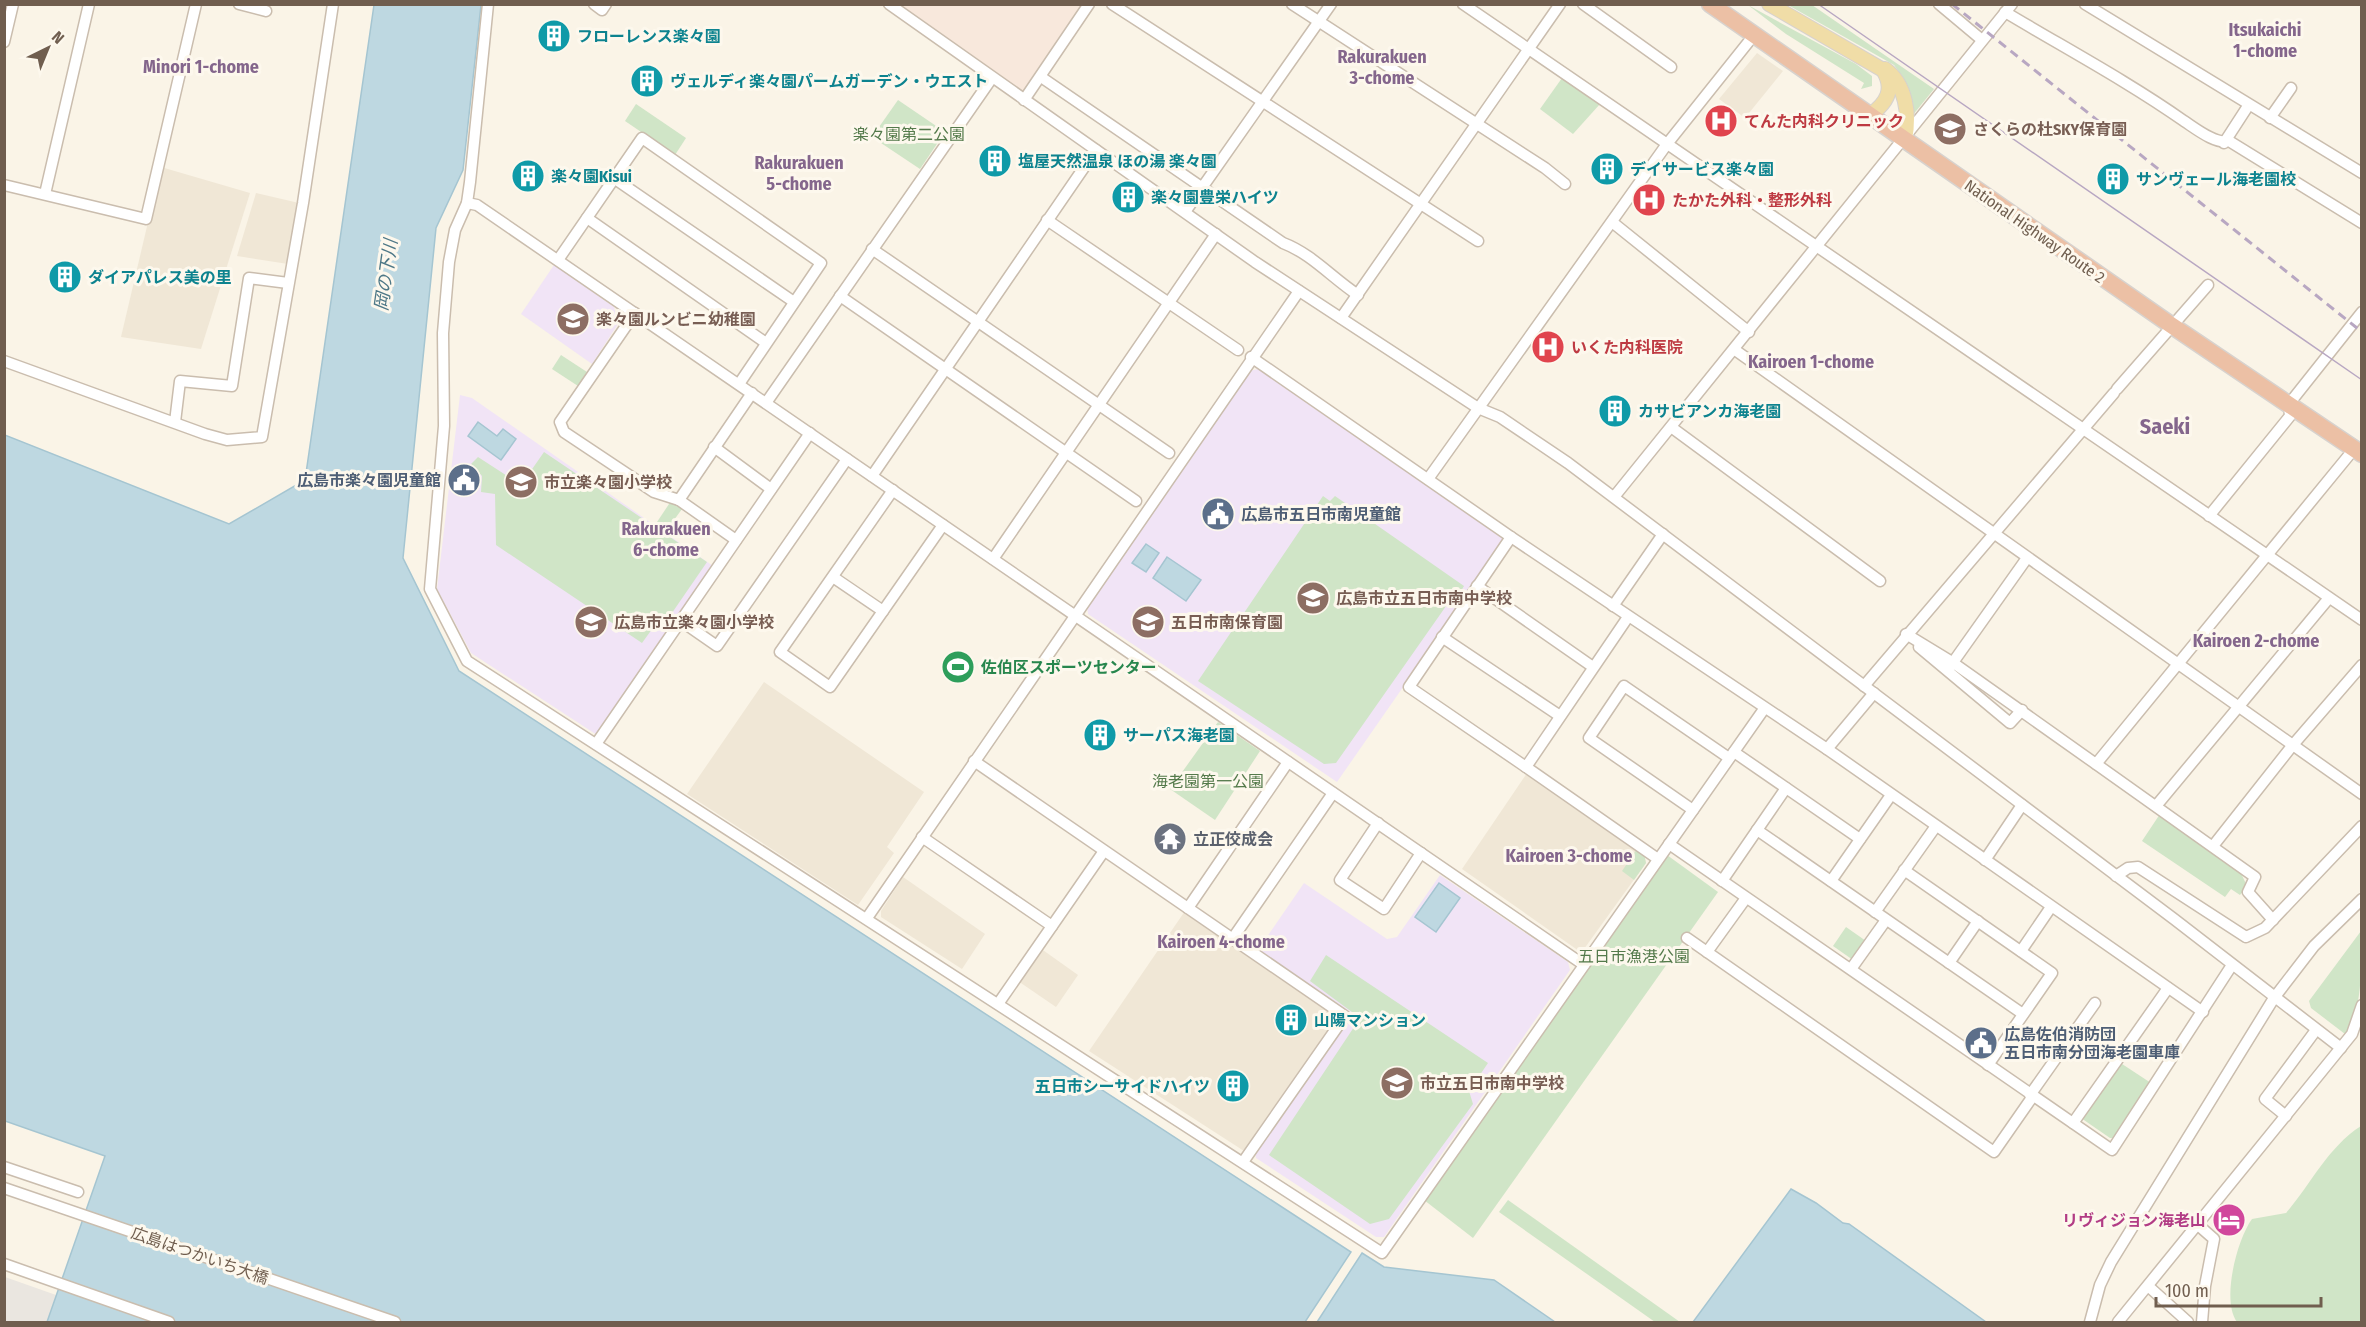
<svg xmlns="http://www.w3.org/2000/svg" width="2366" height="1327" font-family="'Fira Sans Condensed','Noto Sans JP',sans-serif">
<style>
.residential{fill:#f0e7d6}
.commercial{fill:#f8e8dc}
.industrial{fill:#eae6e0}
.education{fill:#f1e4f6}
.green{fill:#d0e5c7}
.water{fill:#bed8e1;stroke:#a5c5d1;stroke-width:1.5}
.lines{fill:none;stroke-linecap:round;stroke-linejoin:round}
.minor-casing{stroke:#cabdae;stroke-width:13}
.major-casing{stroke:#d7d2ce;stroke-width:16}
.highway-casing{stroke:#d7d2ce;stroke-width:19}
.minor{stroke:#fff;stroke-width:10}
.major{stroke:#f0dda7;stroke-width:14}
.highway{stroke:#ecc0a5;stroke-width:16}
.tram{stroke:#b8a7c2;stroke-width:1.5}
.rail{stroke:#b8a7c2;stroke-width:3;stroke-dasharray:9 6;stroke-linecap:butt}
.labels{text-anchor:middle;stroke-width:6;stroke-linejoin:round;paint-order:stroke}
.culture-label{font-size:16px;font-weight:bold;fill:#0d838f;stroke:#fdf8ed;text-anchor:start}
.health-label{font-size:16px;font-weight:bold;fill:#be3a42;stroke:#fdf8ed;text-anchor:start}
.education-label{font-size:16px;font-weight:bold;fill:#785e54;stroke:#fdf8ed;text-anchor:start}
.park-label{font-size:16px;fill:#547a4b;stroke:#fdf8ed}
.street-label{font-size:16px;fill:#705e4f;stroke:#fdf8ed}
.service-label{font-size:16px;font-weight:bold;fill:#4e5e75;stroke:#fdf8ed;text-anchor:start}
.leisure-label{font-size:16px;font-weight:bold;fill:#27864d;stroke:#fdf8ed;text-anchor:start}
.worship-label{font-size:16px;font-weight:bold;fill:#5b616d;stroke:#fdf8ed;text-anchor:start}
.hotel-label{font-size:16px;font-weight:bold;fill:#b23c85;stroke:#fdf8ed;text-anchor:end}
.neighbourhood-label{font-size:18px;font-weight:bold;fill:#84668c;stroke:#fdf8ed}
.water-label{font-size:18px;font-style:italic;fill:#4e7887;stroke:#fdf8ed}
.district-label{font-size:22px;font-weight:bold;fill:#84668c;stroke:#fdf8ed}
</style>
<rect width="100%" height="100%" fill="#faf4e7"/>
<!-- residential -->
<g class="residential">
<path d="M1757,53L1783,71L1745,118L1719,99Z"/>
<path d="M161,167L250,193L201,349L121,337Z"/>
<path d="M256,193L299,203L288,264L237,256Z"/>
<path d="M764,682L924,792L887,847L894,853L858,905L687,794Z"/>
<path d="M1527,773L1644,854L1646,863L1584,949L1579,951L1462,869Z"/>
<path d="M903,877L985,934L962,969L881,917V911Z"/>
<path d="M1185,911L1338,1016L1244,1151L1089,1051Z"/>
<path d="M1040,948L1078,975L1056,1007L1018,981Z"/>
</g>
<!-- commercial -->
<path class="commercial" d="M888,5H1090L1026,101Z"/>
<!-- industrial -->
<path class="industrial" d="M5,1277L56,1295L47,1322H5Z"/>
<!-- education -->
<g class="education">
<path d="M554,265L614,307L618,324L592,364L521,314Z"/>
<path d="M1258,369L1503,535L1504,542L1337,782L1088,614L1087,606L1249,371Z"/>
<path d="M460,395L472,398L713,566L597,735L471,653L437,589Z"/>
<path d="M1440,875L1568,962L1570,970L1384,1237H1376L1256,1158L1255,1153L1352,1013L1258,950L1304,883L1387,939L1397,937Z"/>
</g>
<!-- green -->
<g class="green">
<path d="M1748,5L1856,64L1872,76V86L1861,89L1864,83L1786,34Z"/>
<path d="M1788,5H1812L1934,89L1912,116L1903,77L1894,65Z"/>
<path d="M1562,78L1600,104L1573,134L1540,109Z"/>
<path d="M898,100L945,132L920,169L872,137Z"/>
<path d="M636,104L686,138L675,155L625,121Z"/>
<path d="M561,355L587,372L578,386L552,369Z"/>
<path d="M544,452L707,562L663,626L655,625L642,643L496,545L495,494L481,492L482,476L471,464L478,457L521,485Z"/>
<path d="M1323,496L1330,501L1335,496L1464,586L1457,598L1451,599L1336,763L1324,764L1198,681Z"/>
<path d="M671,501L682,509L666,531L655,525Z"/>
<path d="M1218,722L1260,751L1215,820L1170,789Z"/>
<path d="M2160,814L2239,869L2247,886L2240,895L2231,889L2225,897L2142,841Z"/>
<path d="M1637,849L1644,854L1646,863L1634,880L1622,871Z"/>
<path d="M1667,855L1718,892L1473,1238L1424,1200Z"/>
<path d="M1846,927L1866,941L1853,960L1833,946Z"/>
<path d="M2361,931C2361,960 2364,1011 2345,1034L2311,1008L2309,1001Z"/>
<path d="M1326,955L1488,1063L1469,1091L1473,1104L1389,1219L1370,1224L1269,1155L1360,1018L1310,981Z"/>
<path d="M2119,1062L2151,1083L2115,1138H2110L2081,1118Z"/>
<path d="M2361,1126V1322H2237C2221,1301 2237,1239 2252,1219L2286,1213C2311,1184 2328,1147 2361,1126Z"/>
<path d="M1508,1200L1680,1322H1655L1499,1212Z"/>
</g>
<!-- water -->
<g class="water">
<path d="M374,5H481L463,170L436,228L403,558L459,671L1351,1252L1305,1322H47L105,1156L5,1121V435L229,524L305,480Z"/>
<path d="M478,422L497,436L503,429L516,439L501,460L468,436Z"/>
<path d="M1146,544L1159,553L1146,572L1132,563Z"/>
<path d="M1167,557L1201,580L1186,601L1153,578Z"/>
<path d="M1439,883L1460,898L1436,932L1415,917Z"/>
<path d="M1791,1189L1816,1203L1843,1223L1849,1224L1986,1322H1693Z"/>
<path d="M1362,1253L1384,1267L1494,1280L1555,1322H1317Z"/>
</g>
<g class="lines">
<defs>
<g id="minor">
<path d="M239,4L266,11"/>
<path d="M488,4L470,182L467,203L455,230L449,262L443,333L444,426L430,589L467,661L1382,1253L1764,709"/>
<path d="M594,4L602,10L606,4"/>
<path d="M889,4L1255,262L1478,408L1500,417L1568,463L2174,919L2341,1048"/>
<path d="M1112,4L1478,241"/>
<path d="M1292,4L1545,168L1565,184"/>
<path d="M1463,4L2362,620"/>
<path d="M1583,4L1671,67"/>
<path d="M1939,4L1982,40"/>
<path d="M2085,4L2362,173"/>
<path d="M2005,12C2065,48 2127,81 2184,121C2195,128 2216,145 2229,141L2362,223"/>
<path d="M4,42L13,4"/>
<path d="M1041,77L1283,243C1312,254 1332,278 1358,295"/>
<path d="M1024,100L1089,4"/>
<path d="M2270,118L2291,88"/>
<path d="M2224,143L2248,106"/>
<path d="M615,179L794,302"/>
<path d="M4,185L146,219L196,4"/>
<path d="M45,194L89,4"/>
<path d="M467,203L477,205L1584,965"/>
<path d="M1185,212L1331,4"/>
<path d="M587,218L766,343"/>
<path d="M1047,220L1238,350"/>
<path d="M1612,222L1749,332"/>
<path d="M872,249L1169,453"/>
<path d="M558,260L642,138L821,263L739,384"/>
<path d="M840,296L1136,501"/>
<path d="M635,313L560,422L564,432L654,492L679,500L736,540"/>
<path d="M1341,318L1560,4"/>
<path d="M1735,350L2362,794"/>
<path d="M1251,357L1511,537L1827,749L2203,1012"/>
<path d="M4,361L205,434L227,440L262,437L303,203L333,4"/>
<path d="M2117,389L2208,285"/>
<path d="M766,403L992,78"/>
<path d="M175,422L180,381L232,386L249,278L288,283"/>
<path d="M1671,427L1880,581"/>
<path d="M714,447L771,489"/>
<path d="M872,476L1096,150"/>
<path d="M1428,479L1667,144L1754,35"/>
<path d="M893,490L780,652L830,687L943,525"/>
<path d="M1614,497L2012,4"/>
<path d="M679,500L752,393"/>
<path d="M2209,516L2290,416L2289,404L2362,312"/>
<path d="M1511,537L1409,687L1526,767L1628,617"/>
<path d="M993,559L1216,234"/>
<path d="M833,577L883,611"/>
<path d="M1477,586L1593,667"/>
<path d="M1613,606L1663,534"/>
<path d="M681,621L717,646L847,459"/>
<path d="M1906,634L1952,662L2096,764L2354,449"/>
<path d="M1442,637L1560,716"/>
<path d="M1919,647L2010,723L2022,710"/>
<path d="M1949,668L2027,558"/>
<path d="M1864,686L2114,393"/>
<path d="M596,744L810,433"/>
<path d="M1827,749L1874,693"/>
<path d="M1734,752L1860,839"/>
<path d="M974,761L1345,1016L1243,1162"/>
<path d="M2096,764L2255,877L2248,892L2273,920"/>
<path d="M1526,767L1658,859"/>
<path d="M2156,806L2329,598"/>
<path d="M1693,810L1589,738L1624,686L1729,758"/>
<path d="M1378,823L1340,880L1384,909L1421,853"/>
<path d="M1757,830L2023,1014"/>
<path d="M922,837L1052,926"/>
<path d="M1669,844L2112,1150L2232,965"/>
<path d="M2213,846L2292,746L2362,665"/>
<path d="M1985,860L2022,805"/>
<path d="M1904,870L2052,973L1988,1065"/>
<path d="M2116,876L2128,868L2138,867L2246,937L2265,928L2362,826"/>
<path d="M1722,881L1786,788"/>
<path d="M1831,881L1891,795"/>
<path d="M1188,908L1288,762"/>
<path d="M1875,912L1936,826"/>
<path d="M867,918L1299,291"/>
<path d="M1233,938L1333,793"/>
<path d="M1687,938L1994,1152L2033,1096"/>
<path d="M2021,951L2051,907"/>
<path d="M1707,952L1746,898"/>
<path d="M1949,963L1978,921"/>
<path d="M1851,969L1886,920"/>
<path d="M998,1004L1104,851"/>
<path d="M2030,1095L2095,1003"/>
<path d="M2286,1116L2265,1099L2316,1030"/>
<path d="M2073,1123L2168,988"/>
<path d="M4,1167L78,1192"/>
<path d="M4,1188L395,1322"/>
<path d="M2198,1225L2214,1239L2205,1286L2202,1322"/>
<path d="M4,1264L169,1322"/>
<path d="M2148,1286L2188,1322"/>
<path d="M2090,1322L2100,1285L2111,1262L2274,998L2314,946L2362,899"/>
<path d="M2118,1322L2352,1034L2362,1005"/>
</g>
<g id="major">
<path d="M1769,4L1883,70C1895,89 1887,103 1870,115"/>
<path d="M1885,69C1906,84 1910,115 1905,139"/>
</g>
<path id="highway" d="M1710,4L2171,325L2362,454"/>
</defs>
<!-- minor casing -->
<use href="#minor" class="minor-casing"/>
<!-- major casing -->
<use href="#major" class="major-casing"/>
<!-- highway casing -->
<use href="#highway" class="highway-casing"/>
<!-- minor -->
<use href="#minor" class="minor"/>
<!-- major -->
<use href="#major" class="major"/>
<!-- highway -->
<use href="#highway" class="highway"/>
<!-- tram -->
<path class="tram" d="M1818,4L2362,380"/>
<!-- rail -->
<path class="rail" d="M1952,4L2362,332"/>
</g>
<!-- icons -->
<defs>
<symbol id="building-disc" viewBox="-11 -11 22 22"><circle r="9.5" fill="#0f9aa8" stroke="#fdf8ed"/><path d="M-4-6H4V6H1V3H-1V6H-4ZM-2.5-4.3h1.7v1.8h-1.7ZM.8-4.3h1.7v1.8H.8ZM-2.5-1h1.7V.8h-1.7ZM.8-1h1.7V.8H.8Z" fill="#fff"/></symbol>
<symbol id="hospital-disc" viewBox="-11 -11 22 22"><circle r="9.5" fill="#e0444e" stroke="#fdf8ed"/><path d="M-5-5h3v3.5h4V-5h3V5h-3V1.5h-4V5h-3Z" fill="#fff"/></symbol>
<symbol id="school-disc" viewBox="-11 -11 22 22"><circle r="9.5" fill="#8d6e63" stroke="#fdf8ed"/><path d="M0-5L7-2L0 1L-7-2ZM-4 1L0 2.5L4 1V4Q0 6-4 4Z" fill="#fff"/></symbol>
<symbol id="civic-disc" viewBox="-11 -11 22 22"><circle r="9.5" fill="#5c6f8a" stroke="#fdf8ed"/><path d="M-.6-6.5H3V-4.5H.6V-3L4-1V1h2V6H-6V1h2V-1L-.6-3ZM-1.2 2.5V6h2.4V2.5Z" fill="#fff"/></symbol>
<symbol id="stadium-disc" viewBox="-11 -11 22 22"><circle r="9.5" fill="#2e9e5b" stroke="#fdf8ed"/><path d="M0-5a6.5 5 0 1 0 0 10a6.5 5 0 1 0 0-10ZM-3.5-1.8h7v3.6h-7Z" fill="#fff"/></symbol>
<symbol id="temple-disc" viewBox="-11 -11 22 22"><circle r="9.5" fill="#6b7280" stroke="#fdf8ed"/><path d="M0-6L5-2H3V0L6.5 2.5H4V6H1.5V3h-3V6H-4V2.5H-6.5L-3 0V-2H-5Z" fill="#fff"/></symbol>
<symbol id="hotel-disc" viewBox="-11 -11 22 22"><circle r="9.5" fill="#d1479c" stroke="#fdf8ed"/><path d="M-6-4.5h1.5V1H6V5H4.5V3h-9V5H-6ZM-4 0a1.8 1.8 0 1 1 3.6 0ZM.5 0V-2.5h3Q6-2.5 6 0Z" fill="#fff"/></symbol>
</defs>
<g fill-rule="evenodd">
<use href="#building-disc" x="535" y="17" width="38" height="38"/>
<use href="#building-disc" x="628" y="62" width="38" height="38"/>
<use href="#hospital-disc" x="1702" y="102" width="38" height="38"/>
<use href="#school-disc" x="1931" y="110" width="38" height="38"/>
<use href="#building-disc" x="976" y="142" width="38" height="38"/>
<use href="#building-disc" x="1588" y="150" width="38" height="38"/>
<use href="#building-disc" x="509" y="157" width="38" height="38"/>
<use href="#building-disc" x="2094" y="160" width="38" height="38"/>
<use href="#building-disc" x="1109" y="178" width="38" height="38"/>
<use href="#hospital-disc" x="1630" y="181" width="38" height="38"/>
<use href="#building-disc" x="46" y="258" width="38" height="38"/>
<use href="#school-disc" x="554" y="300" width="38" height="38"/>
<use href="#hospital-disc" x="1529" y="328" width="38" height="38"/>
<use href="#building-disc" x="1596" y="392" width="38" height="38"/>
<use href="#civic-disc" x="445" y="461" width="38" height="38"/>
<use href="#school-disc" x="502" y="463" width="38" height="38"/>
<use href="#civic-disc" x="1199" y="495" width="38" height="38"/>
<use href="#school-disc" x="1294" y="579" width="38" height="38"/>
<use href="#school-disc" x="572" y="603" width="38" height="38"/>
<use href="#school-disc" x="1129" y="603" width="38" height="38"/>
<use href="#stadium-disc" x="939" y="648" width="38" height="38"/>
<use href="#building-disc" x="1081" y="716" width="38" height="38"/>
<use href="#temple-disc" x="1151" y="820" width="38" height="38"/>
<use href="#building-disc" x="1272" y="1001" width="38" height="38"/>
<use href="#civic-disc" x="1962" y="1024" width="38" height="38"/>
<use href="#school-disc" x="1378" y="1064" width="38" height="38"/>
<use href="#building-disc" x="1214" y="1067" width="38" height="38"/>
<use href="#hotel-disc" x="2210" y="1201" width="38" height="38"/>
</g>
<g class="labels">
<!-- culture labels -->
<g class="culture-label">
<text x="577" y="42">フローレンス楽々園</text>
<text x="670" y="87">ヴェルディ楽々園パームガーデン・ウエスト</text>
<text x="1018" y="167">塩屋天然温泉 ほの湯 楽々園</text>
<text x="1630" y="175">デイサービス楽々園</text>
<text x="551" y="182">楽々園Kisui</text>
<text x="2136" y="185">サンヴェール海老園校</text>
<text x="1151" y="203">楽々園豊栄ハイツ</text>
<text x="88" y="283">ダイアパレス美の里</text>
<text x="1638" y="417">カサビアンカ海老園</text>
<text x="1123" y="741">サーパス海老園</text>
<text x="1314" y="1026">山陽マンション</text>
<text x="1210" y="1092" text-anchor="end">五日市シーサイドハイツ</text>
</g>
<!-- health labels -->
<g class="health-label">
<text x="1744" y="127">てんた内科クリニック</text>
<text x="1672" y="206">たかた外科・整形外科</text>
<text x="1571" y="353">いくた内科医院</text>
</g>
<!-- education labels -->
<g class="education-label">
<text x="1973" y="135">さくらの杜SKY保育園</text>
<text x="596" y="325">楽々園ルンビニ幼稚園</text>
<text x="544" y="488">市立楽々園小学校</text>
<text x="1336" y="604">広島市立五日市南中学校</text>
<text x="614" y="628">広島市立楽々園小学校</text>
<text x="1171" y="628">五日市南保育園</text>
<text x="1420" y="1089">市立五日市南中学校</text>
</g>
<!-- park labels -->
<g class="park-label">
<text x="909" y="140">楽々園第二公園</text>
<text x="1208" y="787">海老園第一公園</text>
<text x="1634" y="962">五日市漁港公園</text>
</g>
<!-- street labels -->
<g class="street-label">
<text transform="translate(2035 231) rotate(35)" y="6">National Highway Route 2</text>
<text transform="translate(200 1255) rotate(19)" y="6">広島はつかいち大橋</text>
</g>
<!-- service labels -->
<g class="service-label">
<text x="441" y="486" text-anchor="end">広島市楽々園児童館</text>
<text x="1241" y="520">広島市五日市南児童館</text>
<text x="2004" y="1040">広島佐伯消防団<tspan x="2004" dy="18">五日市南分団海老園車庫</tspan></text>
</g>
<!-- leisure labels -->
<g class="leisure-label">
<text x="981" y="673">佐伯区スポーツセンター</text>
</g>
<!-- worship labels -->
<g class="worship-label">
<text x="1193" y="845">立正佼成会</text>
</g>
<!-- hotel labels -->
<g class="hotel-label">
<text x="2206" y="1226">リヴィジョン海老山</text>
</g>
<!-- neighbourhood labels -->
<g class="neighbourhood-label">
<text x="2265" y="36">Itsukaichi<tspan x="2265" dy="21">1-chome</tspan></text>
<text x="1382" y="63">Rakurakuen<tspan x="1382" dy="21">3-chome</tspan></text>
<text x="201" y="73">Minori 1-chome</text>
<text x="799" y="169">Rakurakuen<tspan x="799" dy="21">5-chome</tspan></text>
<text x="1811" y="368">Kairoen 1-chome</text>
<text x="666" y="535">Rakurakuen<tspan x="666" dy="21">6-chome</tspan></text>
<text x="2256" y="647">Kairoen 2-chome</text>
<text x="1569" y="862">Kairoen 3-chome</text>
<text x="1221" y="948">Kairoen 4-chome</text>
</g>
<!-- water labels -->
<g class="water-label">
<text transform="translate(386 275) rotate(-82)" y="6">岡の下川</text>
</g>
<!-- district labels -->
<g class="district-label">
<text x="2165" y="434">Saeki</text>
</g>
</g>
<!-- border -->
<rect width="2366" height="1327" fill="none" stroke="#705e4f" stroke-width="12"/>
<!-- north arrow -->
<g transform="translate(48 48) rotate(43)" stroke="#fdf8ed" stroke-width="4.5" paint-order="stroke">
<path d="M0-4.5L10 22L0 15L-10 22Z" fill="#705e4f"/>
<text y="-9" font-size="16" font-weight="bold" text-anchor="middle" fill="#705e4f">N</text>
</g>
<!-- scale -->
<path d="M2156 1297v9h165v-9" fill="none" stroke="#705e4f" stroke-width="3"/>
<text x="2165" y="1297" font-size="18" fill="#705e4f" stroke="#fdf8ed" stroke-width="4.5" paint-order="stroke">100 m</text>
</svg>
